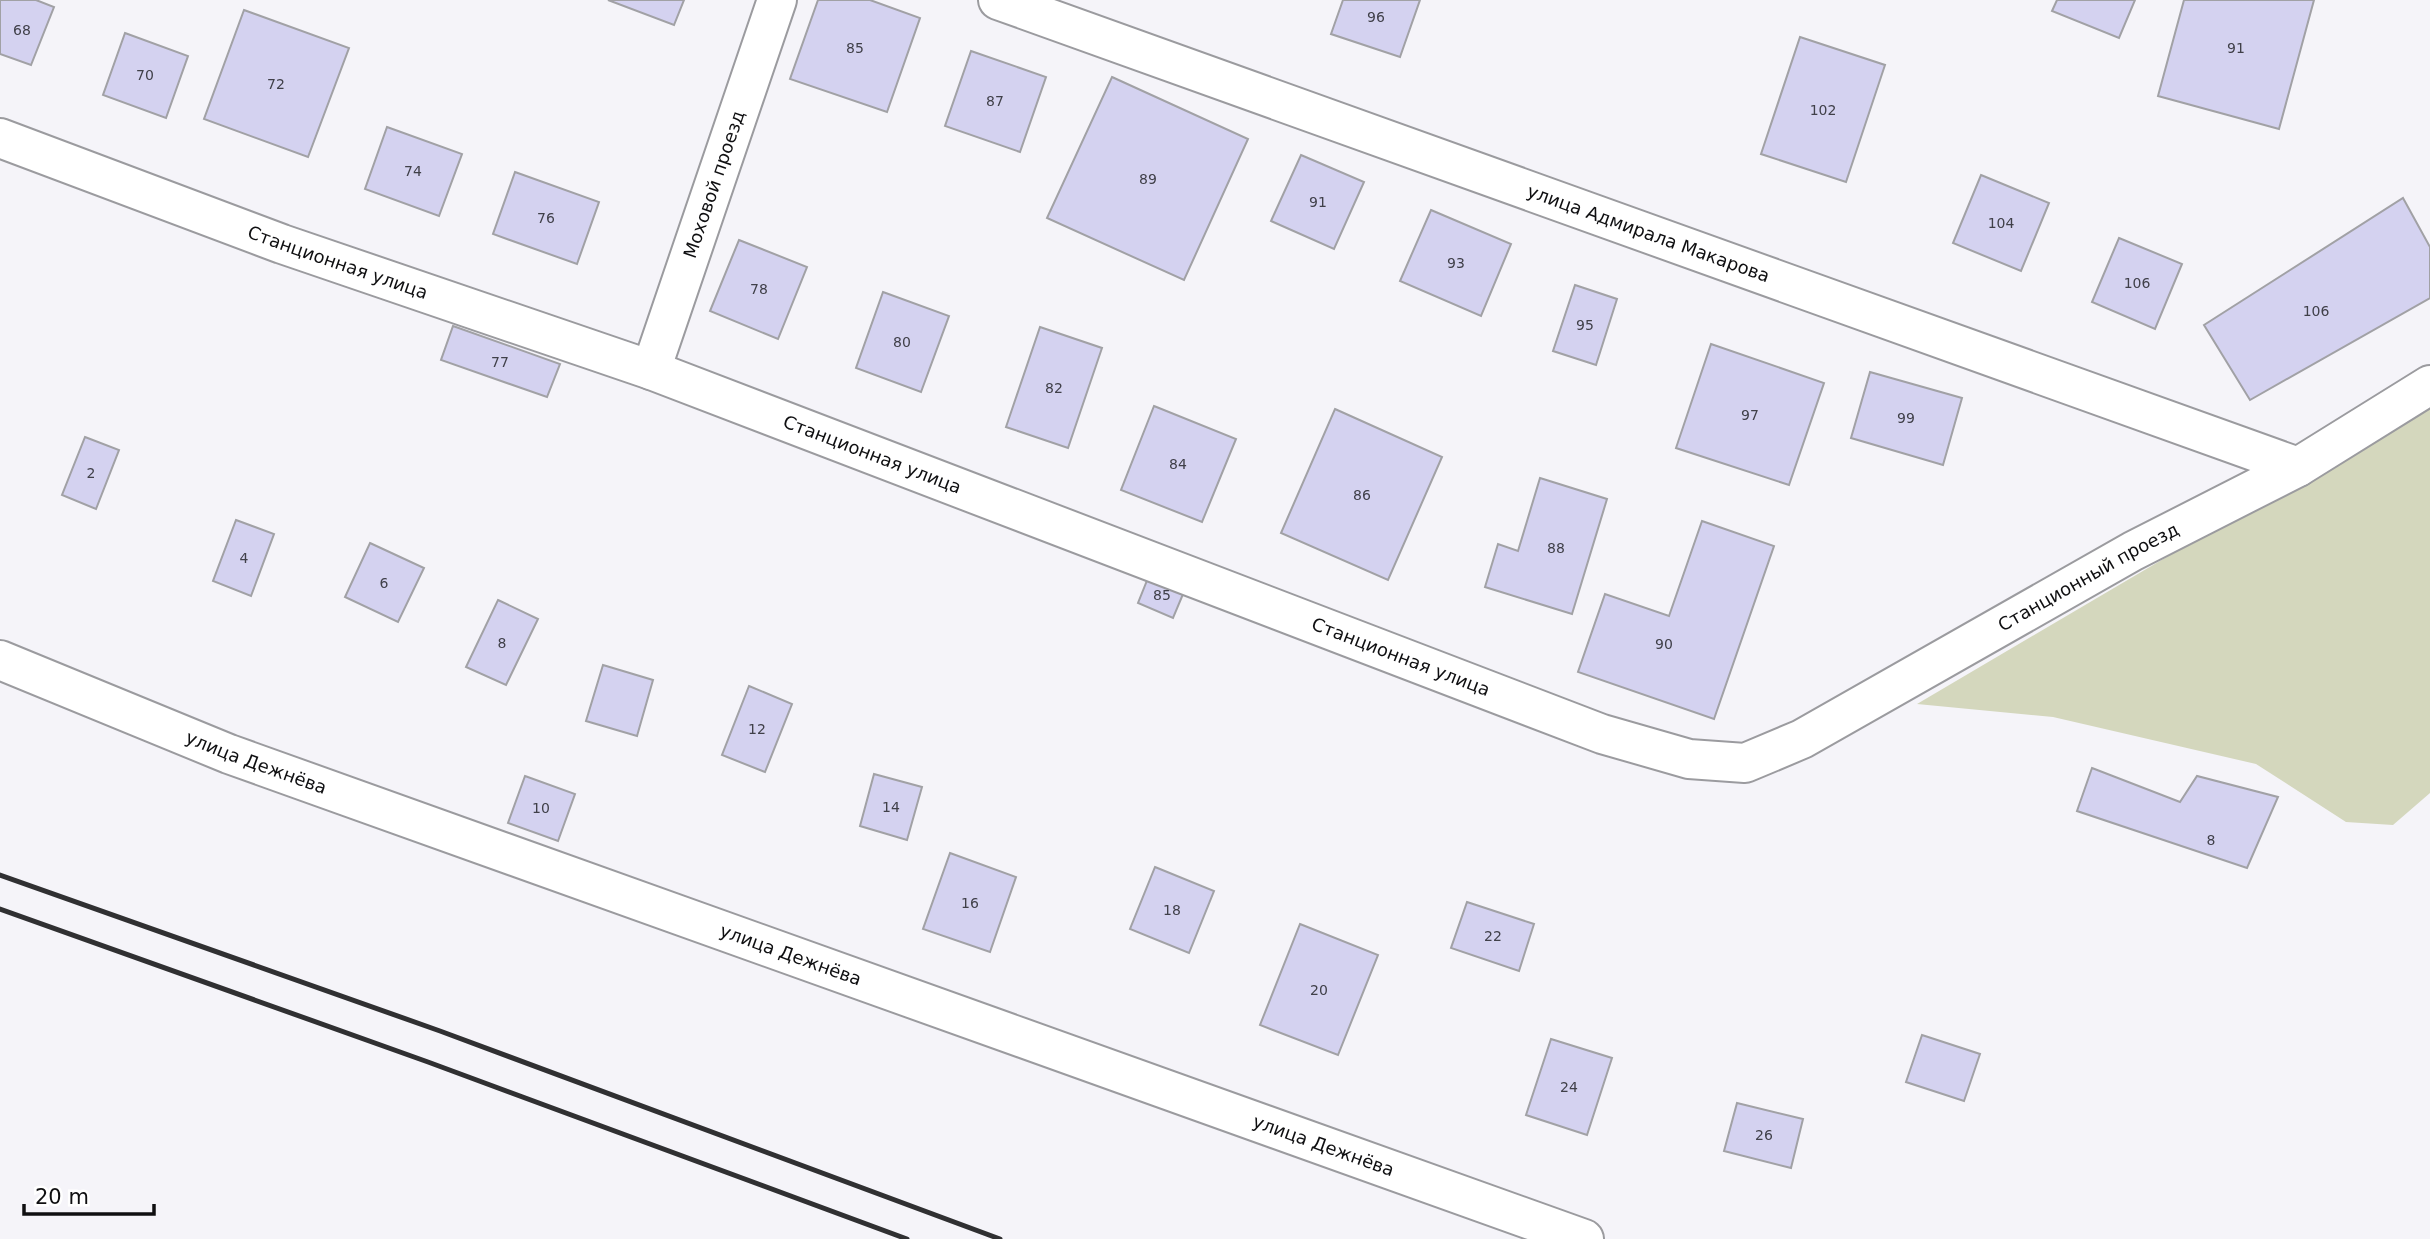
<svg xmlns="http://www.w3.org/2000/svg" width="2430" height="1239" font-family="'DejaVu Sans',sans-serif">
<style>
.green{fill:#d4d7bd}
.building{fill:#d4d2f0;stroke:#a1a1a5;stroke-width:2}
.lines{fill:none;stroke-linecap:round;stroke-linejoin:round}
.minor-casing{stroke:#9b9b9f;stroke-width:42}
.minor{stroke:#fff;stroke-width:38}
.rail{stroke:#303032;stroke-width:5}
.labels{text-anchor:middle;stroke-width:5;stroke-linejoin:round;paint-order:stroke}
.number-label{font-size:14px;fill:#404049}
.street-label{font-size:18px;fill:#0f0f11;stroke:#fff}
</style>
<rect width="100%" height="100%" fill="#f5f4f9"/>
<!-- green -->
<path class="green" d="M2430,402V793L2393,825L2346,822L2256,764L2053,717L1917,704Z"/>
<!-- building -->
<g class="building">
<path d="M0,0H36L54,7L31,65L0,54Z"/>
<path d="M608,0H684L674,25Z"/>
<path d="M818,0H870L920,18L887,112L790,79Z"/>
<path d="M1343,0H1420L1400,57L1331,34Z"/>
<path d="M2057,0H2135L2119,38L2052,11Z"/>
<path d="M2184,0H2314L2279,129L2158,96Z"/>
<path d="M244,10L349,48L308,157L204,119Z"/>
<path d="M125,33L188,56L166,118L103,95Z"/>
<path d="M1800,37L1885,65L1846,182L1761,154Z"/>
<path d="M971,51L1046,77L1020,152L945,126Z"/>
<path d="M1112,77L1248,139L1184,280L1047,218Z"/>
<path d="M387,127L462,154L439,216L365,189Z"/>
<path d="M1301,155L1364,182L1334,249L1271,221Z"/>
<path d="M515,172L599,202L577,264L493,234Z"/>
<path d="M1981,175L2049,203L2021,271L1953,243Z"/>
<path d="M2403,198L2430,247V298L2250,400L2204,325Z"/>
<path d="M1431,210L1511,244L1481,316L1400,281Z"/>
<path d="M2119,238L2182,264L2155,329L2092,302Z"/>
<path d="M739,240L807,267L778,339L710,311Z"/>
<path d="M1575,285L1617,299L1596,365L1553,351Z"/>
<path d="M883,292L949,316L921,392L856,368Z"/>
<path d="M453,326L560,364L547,397L441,360Z"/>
<path d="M1040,327L1102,348L1068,448L1006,427Z"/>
<path d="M1711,344L1824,383L1789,485L1676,448Z"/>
<path d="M1870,372L1962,398L1943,465L1851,438Z"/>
<path d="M1154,406L1236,439L1202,522L1121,490Z"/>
<path d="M1335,409L1442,457L1388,580L1281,533Z"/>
<path d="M85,437L119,450L96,509L62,495Z"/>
<path d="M1540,478L1607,499L1572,614L1485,587L1498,544L1518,551Z"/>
<path d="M236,520L274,534L251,596L213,581Z"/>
<path d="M1702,521L1774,546L1714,719L1578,672L1605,594L1669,616Z"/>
<path d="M370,543L424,568L398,622L345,597Z"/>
<path d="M1150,573L1186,587L1173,618L1138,603Z"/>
<path d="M498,600L538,619L506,685L466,667Z"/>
<path d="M603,665L653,680L637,736L586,721Z"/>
<path d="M749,686L792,704L765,772L722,755Z"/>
<path d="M2092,768L2180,802L2197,776L2278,797L2247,868L2077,811Z"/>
<path d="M874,774L922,787L907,840L860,826Z"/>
<path d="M525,776L575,794L558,841L508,823Z"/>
<path d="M950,853L1016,877L990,952L923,929Z"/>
<path d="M1155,867L1214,891L1189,953L1130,929Z"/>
<path d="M1467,902L1534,924L1519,971L1451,948Z"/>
<path d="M1300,924L1378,955L1338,1055L1260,1025Z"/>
<path d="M1922,1035L1980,1054L1964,1101L1906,1082Z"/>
<path d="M1551,1039L1612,1058L1587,1135L1526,1115Z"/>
<path d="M1737,1103L1803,1119L1791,1168L1724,1151Z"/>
</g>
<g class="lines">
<defs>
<g id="minor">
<path id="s1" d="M998,0L2298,467"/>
<path id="s2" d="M0,138L282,244L651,370L1602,734L1689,759L1745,763L1802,739L2133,551L2298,467L2430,385"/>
<path id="s3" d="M651,370L777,0"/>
<path id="s4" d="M0,660L229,754L1584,1239"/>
</g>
</defs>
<!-- minor casing -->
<use href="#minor" class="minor-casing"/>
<!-- minor -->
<use href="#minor" class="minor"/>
<!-- rail -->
<g class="rail">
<path d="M0,875L440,1031L1000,1239"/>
<path d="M0,909L428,1062L907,1239"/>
</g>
</g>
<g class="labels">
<!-- number labels -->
<g class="number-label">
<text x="1376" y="22">96</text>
<text x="22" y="35">68</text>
<text x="855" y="53">85</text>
<text x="2236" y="53">91</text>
<text x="145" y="80">70</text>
<text x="276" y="89">72</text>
<text x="995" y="106">87</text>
<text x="1823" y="115">102</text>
<text x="413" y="176">74</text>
<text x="1148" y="184">89</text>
<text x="1318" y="207">91</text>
<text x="546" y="223">76</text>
<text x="2001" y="228">104</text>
<text x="1456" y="268">93</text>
<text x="2137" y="288">106</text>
<text x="759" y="294">78</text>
<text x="2316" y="316">106</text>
<text x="1585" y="330">95</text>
<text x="902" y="347">80</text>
<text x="500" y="367">77</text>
<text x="1054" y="393">82</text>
<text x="1750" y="420">97</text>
<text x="1906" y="423">99</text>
<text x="1178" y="469">84</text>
<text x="91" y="478">2</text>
<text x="1362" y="500">86</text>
<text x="1556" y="553">88</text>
<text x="244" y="563">4</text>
<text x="384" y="588">6</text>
<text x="1162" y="600">85</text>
<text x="502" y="648">8</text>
<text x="1664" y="649">90</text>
<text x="757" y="734">12</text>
<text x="891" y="812">14</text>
<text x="541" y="813">10</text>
<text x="2211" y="845">8</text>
<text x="970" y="908">16</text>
<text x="1172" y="915">18</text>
<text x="1493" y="941">22</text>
<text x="1319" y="995">20</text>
<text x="1569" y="1092">24</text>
<text x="1764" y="1140">26</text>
</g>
<!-- street labels -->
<g class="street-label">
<text dy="6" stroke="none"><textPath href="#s3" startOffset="196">Моховой проезд</textPath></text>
<text dy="6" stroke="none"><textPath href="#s1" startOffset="691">улица Адмирала Макарова</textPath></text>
<text dy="6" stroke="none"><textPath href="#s2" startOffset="360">Станционная улица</textPath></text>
<text dy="6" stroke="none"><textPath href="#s2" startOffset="928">Станционная улица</textPath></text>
<text dy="6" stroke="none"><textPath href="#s2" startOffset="2247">Станционный проезд</textPath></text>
<text dy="6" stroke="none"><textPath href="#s2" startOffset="1494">Станционная улица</textPath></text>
<text dy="6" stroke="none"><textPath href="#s4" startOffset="276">улица Дежнёва</textPath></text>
<text dy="6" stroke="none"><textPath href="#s4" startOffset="844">улица Дежнёва</textPath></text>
<text dy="6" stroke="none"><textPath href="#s4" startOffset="1410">улица Дежнёва</textPath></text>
</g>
</g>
<!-- scale -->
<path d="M24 1204v10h130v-10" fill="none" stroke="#0f0f11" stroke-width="3.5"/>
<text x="35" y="1204" font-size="21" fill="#0f0f11" stroke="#ffffff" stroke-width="5" paint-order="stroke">20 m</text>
</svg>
